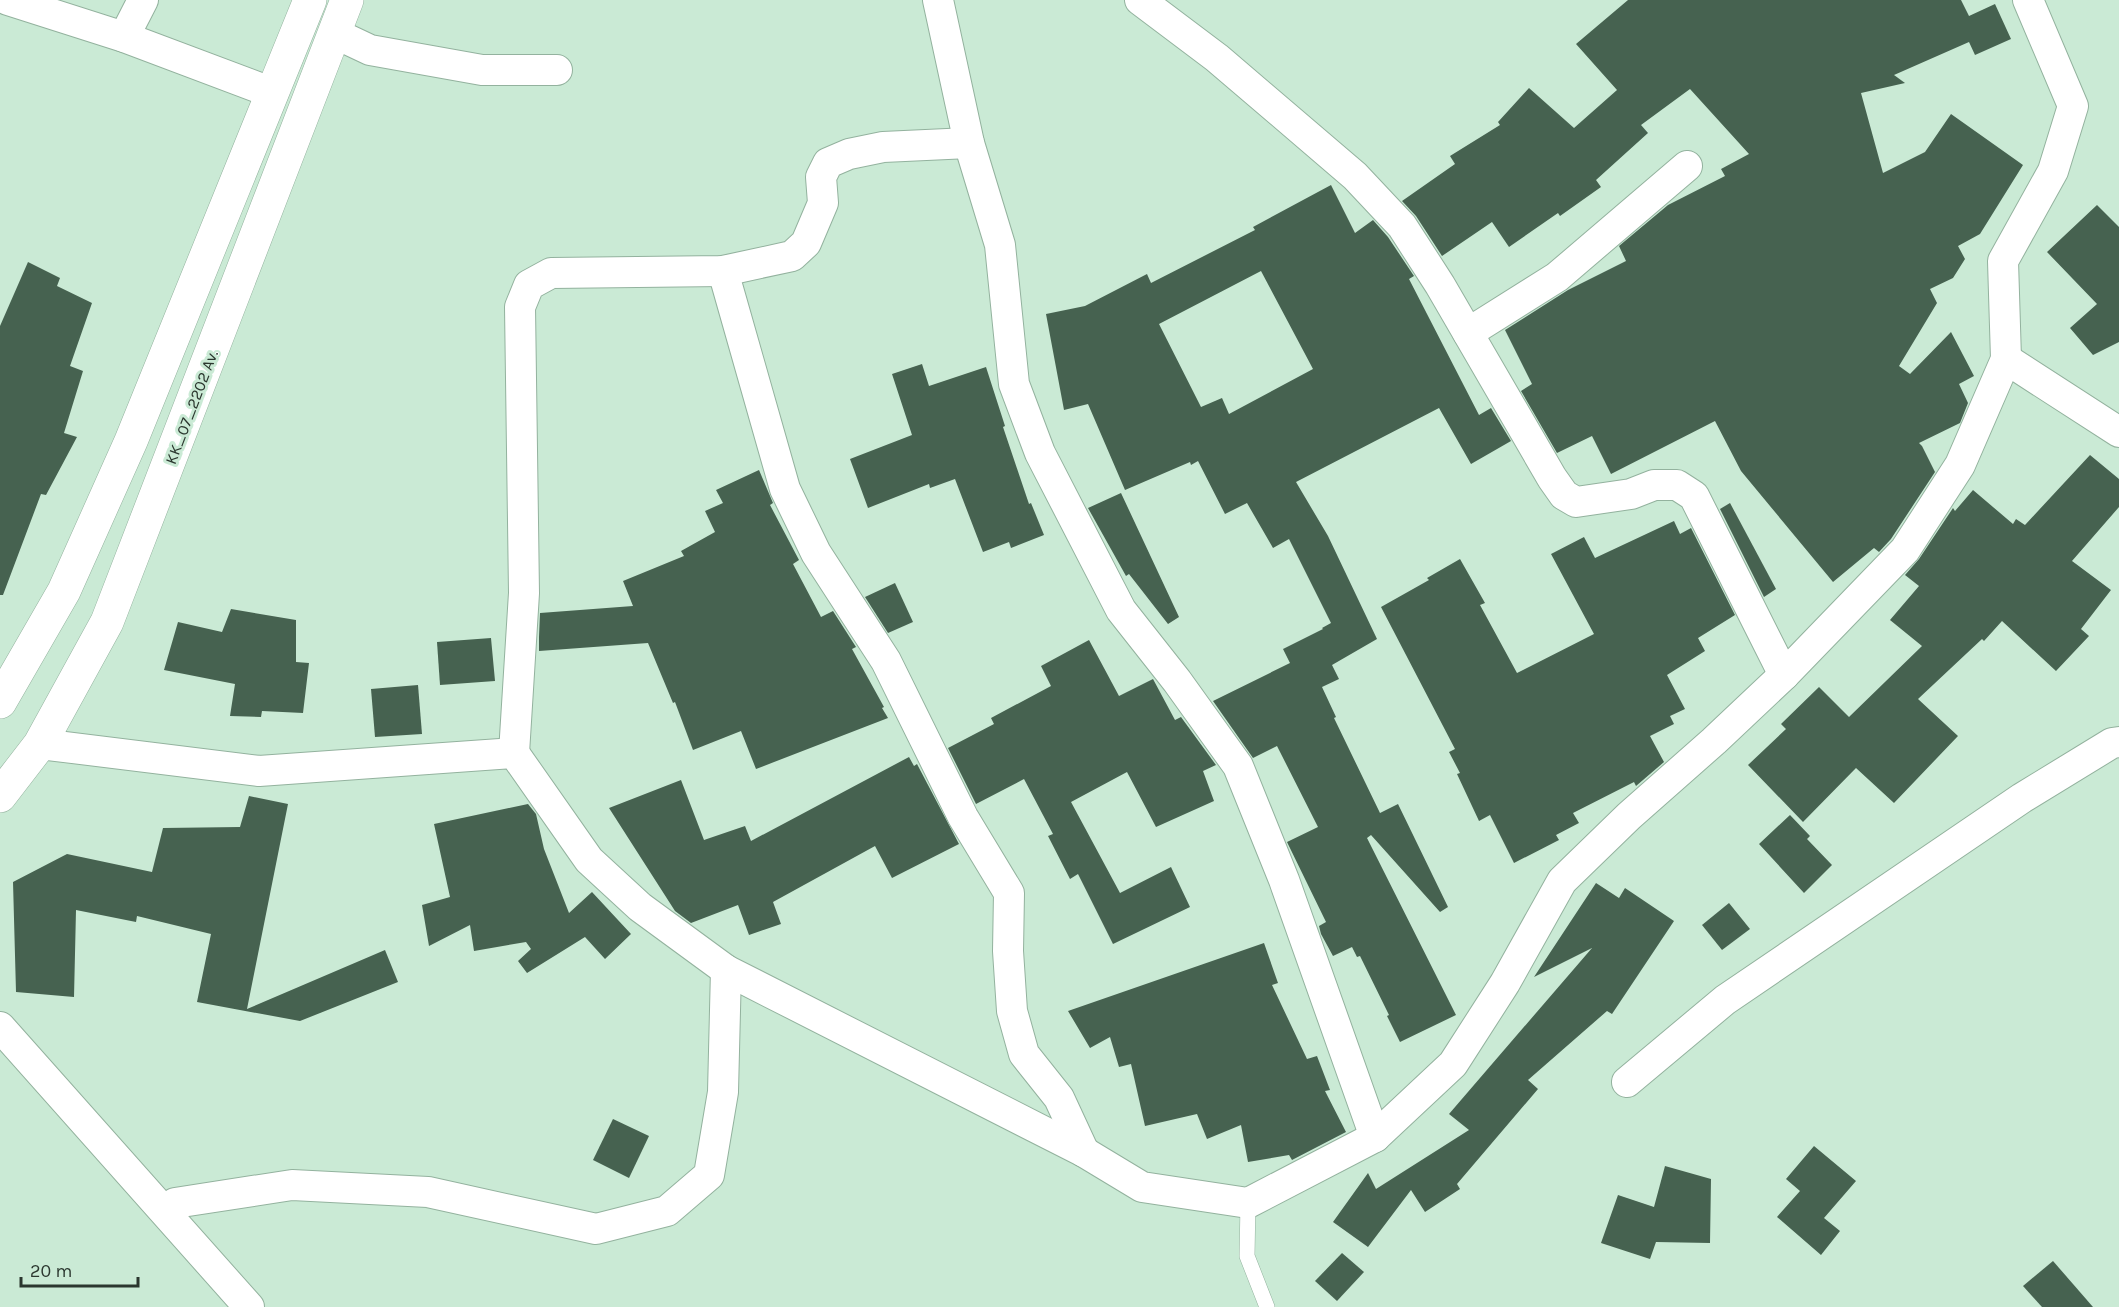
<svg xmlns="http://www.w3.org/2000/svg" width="2119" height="1307" font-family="Karla,sans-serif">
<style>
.building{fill:#466250;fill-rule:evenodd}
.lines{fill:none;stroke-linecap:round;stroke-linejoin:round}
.service-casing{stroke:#93b29e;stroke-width:16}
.minor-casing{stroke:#93b29e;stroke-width:32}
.primary-casing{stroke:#93b29e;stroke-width:34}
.service{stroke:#fff;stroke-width:15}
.minor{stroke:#fff;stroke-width:30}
.primary{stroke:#fff;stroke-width:33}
.labels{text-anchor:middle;stroke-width:6;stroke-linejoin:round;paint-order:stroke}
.street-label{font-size:16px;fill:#2b372f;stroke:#caead5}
</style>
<rect width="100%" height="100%" fill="#caead5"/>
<!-- building -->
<g class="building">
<path d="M1628,0H1961L1969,16L1995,4L2011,39L1975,55L1969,42L1894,75L1905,83L1861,93L1883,173L1925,152L1951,114L2023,165L1980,234L1958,246L1965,259L1953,278L1930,289L1937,303L1899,366L1910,374L1951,332L1974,376L1959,384L1968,403L1960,423L1919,443L1922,446L1935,472L1891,539L1879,552L1874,548L1833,582L1741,471L1715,421L1611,474L1592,436L1557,453L1521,391L1532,384L1505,330L1568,290L1626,261L1619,246L1668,205L1725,176L1721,169L1749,154L1690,89L1641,125L1648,133L1596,180L1601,187L1560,216L1558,213L1509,247L1492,222L1442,256L1416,216L1402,201L1455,164L1450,156L1500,125L1498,122L1529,88L1574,128L1617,90L1576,44Z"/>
<path d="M1331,185L1355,233L1373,220L1388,237L1414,276L1409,279L1479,415L1491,408L1511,441L1471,464L1439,408L1296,482L1328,536L1377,639L1332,665L1339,679L1322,687L1336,717L1334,718L1380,813L1398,804L1448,907L1440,912L1371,835L1367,838L1456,1015L1400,1042L1387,1016L1389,1015L1360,956L1357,957L1352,947L1333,956L1321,934L1319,926L1326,922L1287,842L1318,827L1277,746L1253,758L1213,701L1290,663L1283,649L1323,629L1322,628L1331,623L1289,539L1273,548L1247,503L1225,514L1198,461L1191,465L1190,462L1125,490L1088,404L1064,410L1046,314L1085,306L1147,274L1151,283L1255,230L1253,227ZM1261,271L1313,369L1229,414L1222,398L1201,407L1159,324Z"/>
<path d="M2097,205L2119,227V342L2093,355L2070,328L2097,304L2047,252Z"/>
<path d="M28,262L60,278L57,286L92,303L70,366L83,371L64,433L77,437L46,495L41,494L3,595H0V326Z"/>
<path d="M922,364L929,386L986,367L1005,426L1003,427L1029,504L1031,503L1044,535L1011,548L1009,542L983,552L955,479L930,488L929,484L868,508L850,459L912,435L892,374Z"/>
<path d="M2090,455L2119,479V507L2072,561L2111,590L2081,629L2089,636L2056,671L2002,621L1984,641L1982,639L1918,699L1958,736L1894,803L1856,768L1803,822L1748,765L1786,729L1781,724L1819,687L1849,717L1922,646L1890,620L1919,586L1905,575L1919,559L1953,508L1955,511L1973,490L2013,524L2016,519L2025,525Z"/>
<path d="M759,470L773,503L770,505L799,560L793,564L821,617L833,611L856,647L852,649L884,707L882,708L888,718L756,769L741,731L693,750L675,702L673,703L648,643L539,651V637L540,613L633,606L623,581L684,556L681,551L715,532L705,511L723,503L716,490Z"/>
<path d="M1121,493L1179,617L1168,624L1129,574L1126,576L1088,508Z"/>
<path d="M1730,503L1776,589L1764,597L1720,509Z"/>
<path d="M1674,521L1680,534L1691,528L1735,615L1698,638L1705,651L1667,675L1685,709L1670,716L1674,724L1650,736L1664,762L1636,786L1634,782L1573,813L1579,823L1556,835L1559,840L1514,863L1490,815L1479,821L1457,774L1460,773L1449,752L1455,749L1381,607L1429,580L1427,578L1460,559L1485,603L1480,605L1517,673L1594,634L1551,554L1584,537L1595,558Z"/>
<path d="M895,583L913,622L888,633L865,597Z"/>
<path d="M231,609L296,620V662L309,663L303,713L262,711L261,717L230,716L235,684L164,670L178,622L222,632Z"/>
<path d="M491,638L495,681L440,685L437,642Z"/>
<path d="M1089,640L1119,696L1153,679L1175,720L1181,717L1216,765L1203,771L1214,801L1156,827L1127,772L1071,802L1120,893L1171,867L1190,907L1113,944L1078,874L1070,879L1048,836L1053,834L1024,779L976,804L948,748L994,724L991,718L1051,686L1041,666Z"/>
<path d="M418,685L422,734L375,737L371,689Z"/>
<path d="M909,757L914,766L917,764L959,844L892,878L875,846L773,902L781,924L749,935L738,905L691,923L675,911L609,808L681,780L704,840L745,826L751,841Z"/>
<path d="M249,796L288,804L247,1009L385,950L398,982L300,1021L197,1002L211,934L137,916L136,922L76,910L74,997L16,992L13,882L67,854L152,872L163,828L240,827Z"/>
<path d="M528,804L536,814L544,849L569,913L592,892L631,934L605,959L585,937L527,973L518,961L531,949L526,942L474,951L470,925L429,946L422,905L450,897L434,824Z"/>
<path d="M1790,815L1810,836L1807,839L1832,865L1804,893L1759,844Z"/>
<path d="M1596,883L1619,898L1625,888L1674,921L1612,1014L1607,1011L1528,1080L1538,1089L1457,1184L1460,1189L1425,1212L1411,1190L1368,1247L1333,1222L1368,1173L1376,1189L1469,1130L1449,1114L1592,948L1534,977Z"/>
<path d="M1729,903L1750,929L1722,950L1702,925Z"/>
<path d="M1264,943L1278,983L1272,985L1307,1059L1317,1056L1330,1090L1325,1091L1346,1132L1292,1160L1289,1155L1248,1162L1241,1125L1207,1139L1197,1114L1145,1126L1131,1064L1119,1067L1110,1037L1090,1048L1068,1011Z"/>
<path d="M613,1119L649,1136L629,1178L593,1160Z"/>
<path d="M1814,1146L1856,1181L1824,1218L1840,1231L1821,1255L1777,1217L1800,1191L1786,1179Z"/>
<path d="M1665,1166L1711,1179L1710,1243L1656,1242L1650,1259L1601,1243L1618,1195L1654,1207Z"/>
<path d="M1342,1253L1364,1272L1337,1301L1315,1281Z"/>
<path d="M2053,1261L2093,1307H2042L2023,1286Z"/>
</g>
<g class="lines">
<defs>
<path id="service" d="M1248,1203L1247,1256L1267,1307"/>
<g id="minor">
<path d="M8,0L124,37L273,93"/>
<path d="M938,0L969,143L1000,245L1014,384L1040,453L1121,610L1177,681L1238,766L1284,880L1375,1137"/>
<path d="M1140,0L1217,58L1355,176L1402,226L1440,285L1552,478L1564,495L1576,502L1631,494L1654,485H1677L1694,496L1784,675"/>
<path d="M334,33L370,50L482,70H557"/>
<path d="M124,37L143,0"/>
<path d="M723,271L785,489L816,553L886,661L963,817L1009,893L1008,951L1012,1011L1024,1054L1059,1098L1084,1152"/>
<path d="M1468,333L1557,277L1687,166"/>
<path d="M2006,359L2119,432"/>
<path d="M40,744L259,771L514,753L589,860L640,907L726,970L1084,1152L1142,1187L1248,1203L1375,1137L1453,1064L1505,983L1562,881L1629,816L1714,741L1784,675L1905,550L1960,465L2006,359L2003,261L2053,171L2073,106L2028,0"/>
<path d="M514,753L524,593L520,307L529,285L551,273L723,271L792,256L806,243L823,203L821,177L828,163L849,154L883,147L969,143"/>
<path d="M0,1027L249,1307"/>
<path d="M1627,1082L1725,1000L2022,798L2112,743L2119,742"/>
<path d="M175,1203L292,1185L428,1192L596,1229L667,1211L709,1175L723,1092L726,970"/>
</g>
<g id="primary">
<path d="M0,702L64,591L131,441L310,0"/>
<path d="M0,796L40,744L107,622L347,0"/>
</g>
</defs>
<!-- service casing -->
<use href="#service" class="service-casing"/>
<!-- minor casing -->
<use href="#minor" class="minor-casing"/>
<!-- primary casing -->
<use href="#primary" class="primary-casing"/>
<!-- service -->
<use href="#service" class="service"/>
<!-- minor -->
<use href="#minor" class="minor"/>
<!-- primary -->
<use href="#primary" class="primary"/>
</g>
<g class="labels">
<!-- street labels -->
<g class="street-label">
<text transform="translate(191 407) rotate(-69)" y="6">KK_07_2202 Av.</text>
</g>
</g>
<!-- scale -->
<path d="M21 1277v9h117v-9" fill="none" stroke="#2b372f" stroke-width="3"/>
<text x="30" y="1277" font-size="18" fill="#2b372f" stroke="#caead5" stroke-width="4.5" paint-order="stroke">20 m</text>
</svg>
